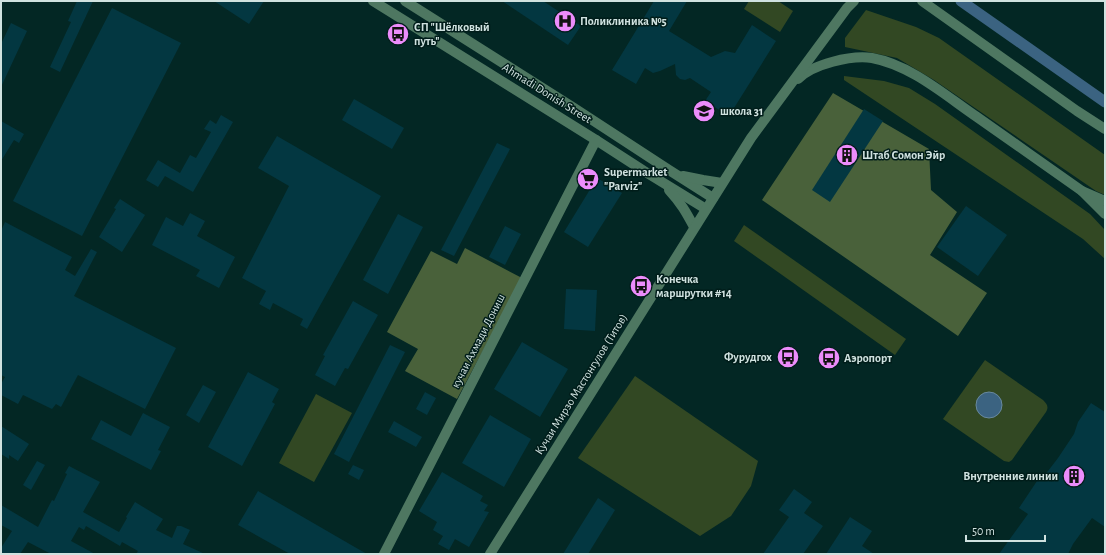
<svg xmlns="http://www.w3.org/2000/svg" width="1106" height="555" font-family="'Alegreya Sans',sans-serif">
<style>
.green{fill:#324823}
.forest{fill:#49613a}
.water{fill:#3b6381;stroke:#68899e}
.lines{fill:none;stroke-linecap:round;stroke-linejoin:round}
.canal{stroke:#3b6381;stroke-width:11}
.building{fill:#033741}
.minor{stroke:#4e7761;stroke-width:10}
.labels{text-anchor:middle;stroke-width:3;stroke-linejoin:round;paint-order:stroke}
.poi-label{font-size:12px;font-weight:bold;fill:#d0e2e0;stroke:#001d1a;text-anchor:start}
.street-label{font-size:12px;fill:#d0e2e0;stroke:#001d1a}
</style>
<rect width="100%" height="100%" fill="#032724"/>
<g class="green">
<path d="M749,1h29l15,10 -13,21 -36,-23z"/>
<path d="M866,10l50,17 23,11 166,117v40l-9,-4 -162,-111 -37,-22 -52,-11v-9z"/>
<path d="M844,76l40,5 25,7 26,16 155,110 15,16v29l-22,-20 -239,-159z"/>
<path d="M744,225l162,114 -11,16 -161,-114z"/>
<path d="M985,360l58,40c4,4 6,7 3,12l-34,48 -3,2 -5,-1 -61,-42z"/>
<path d="M635,376l123,85 -7,25 -20,30 -31,20 -122,-78z"/>
<path d="M316,394l36,19 -38,69 -35,-19z"/>
</g>
<g class="forest">
<path d="M833,93l96,56 2,41 26,22 -27,43 57,38 -29,43 -196,-136z"/>
<path d="M465,248l57,30 -65,121 -52,-28 13,-22 -31,-17 44,-81 26,13z"/>
</g>
<circle class="water" cx="989" cy="405" r="13"/>
<g class="lines">
<path class="canal" d="M961,1l144,101"/>
</g>
<g class="building">
<path d="M77,1h16l-33,71 -10,-5 21,-45 -3,-1z"/>
<path d="M214,1h50l-15,23z"/>
<path d="M502,1h41l38,25 -13,19z"/>
<path d="M654,1h33l-18,30 42,26 14,-6 10,2 17,-28 24,16 -47,75 -24,-15 6,-9 -21,-14 -5,2 -5,-1 -4,-4 -1,-11 -15,7 -7,2 -8,-5 -9,16 -24,-14z"/>
<path d="M112,8l69,35 -99,193 -69,-35z"/>
<path d="M11,23l16,8 -26,56v-43z"/>
<path d="M354,99l50,29 -12,21 -50,-29z"/>
<path d="M864,109l19,12 -53,81 -18,-12z"/>
<path d="M221,115l12,7 -40,70 -28,-16 -7,11 -12,-7 12,-20 22,13 10,-18 6,3 15,-26 -7,-3 6,-9 6,4z"/>
<path d="M1,121l23,13 -5,9 -5,-3 -13,21z"/>
<path d="M277,136l104,60 -74,133 -7,-4 3,-6 -30,-16 -3,7 -11,-6 7,-13 -24,-13 47,-92 -31,-18z"/>
<path d="M497,143l13,6 -56,107 -13,-6z"/>
<path d="M597,178l25,15 -34,54 -24,-15z"/>
<path d="M120,199l25,16 -23,37 -23,-15 17,-28 -2,-1z"/>
<path d="M966,206l41,29 -29,41 -41,-29z"/>
<path d="M190,213l15,8 -8,15 38,21 -16,31 -23,-12 4,-6 -48,-25 14,-28 17,9z"/>
<path d="M398,214l25,13 -35,67 -25,-14z"/>
<path d="M5,222l67,35 -7,13 10,6 16,-27 6,3 -23,44 102,52 -31,61 -67,-34 -17,32 -5,-3 -4,5 -29,-14 -5,9 -17,-9v-11l4,-7 -4,-2v-144z"/>
<path d="M505,226l16,8 -16,31 -16,-8z"/>
<path d="M566,289l31,1 -2,41 -31,-2z"/>
<path d="M353,301l25,14 -30,54 -3,-1 -10,18 -20,-11 10,-19 -2,-1z"/>
<path d="M522,342l46,27 -28,48 -46,-28z"/>
<path d="M390,345l15,7 -56,110 -15,-8z"/>
<path d="M248,372l31,17 -7,13 3,2 -33,62 -34,-19z"/>
<path d="M203,385l13,7 -17,31 -13,-8z"/>
<path d="M425,392l11,6 -9,17 -11,-6z"/>
<path d="M1091,403l14,9v115l-13,-9 -19,26 -5,10h-69l29,-40 -9,-6 18,-27 11,-10 10,-13 16,-24 4,-12z"/>
<path d="M143,413l27,14 -12,23 3,1 -10,19 -60,-31 10,-19 30,16z"/>
<path d="M490,415l41,24 -27,48 -42,-24z"/>
<path d="M394,421l28,16 -6,10 -28,-15z"/>
<path d="M1,426l28,18 -11,17 -9,-6v4l-8,-5z"/>
<path d="M37,461l8,4 -14,25 -8,-5z"/>
<path d="M353,465l11,5 -5,10 -11,-6z"/>
<path d="M69,466l31,16 -17,30 36,20 8,-14 -1,-1 9,-15 28,17 -7,11 16,8 5,-12h4l9,4 -7,14 22,10h-69l2,-3 -16,-9 -2,4 -34,-20 -2,4 -5,-3 -8,14 24,13h-44l-23,-12 -8,12h-19v-6l11,-17 -11,-6v-20l37,22 14,-27 2,1 13,-27 -2,-1z"/>
<path d="M442,472l41,24 -3,5 8,4 -4,6 5,1 -20,35 -14,-8 -6,11 -11,-6 5,-8 -10,-6 4,-8 -18,-11z"/>
<path d="M794,489l18,13 -8,11 19,13 -20,28h-40l26,-37 -10,-7z"/>
<path d="M258,491l95,55 14,8h-77l-52,-29z"/>
<path d="M598,498l17,12 -27,44h-25z"/>
<path d="M850,517l22,14 -10,15 12,8h-48z"/>
</g>
<g class="lines">
<g class="minor">
<path d="M373,1l223,139 48,31 62,38"/>
<path d="M405,1l169,107 95,62 44,28"/>
<path d="M922,1l155,110 28,18"/>
<path d="M798,79c15,-15 53,-24 74,-21 39,7 74,38 105,59 35,25 70,49 105,74"/>
<path d="M683,176l20,4 19,3"/>
<path d="M669,190c12,13 17,22 25,37"/>
<path d="M1105,201l-23,-10 23,23"/>
<path d="M384,554l212,-414"/>
<path d="M490,554l261,-416 96,-130 7,-7"/>
</g>
</g>
<defs>
<g id="hospital-disc" transform="scale(1.15)"><circle r="9.5" fill="#ec8cfb" stroke="#001d1a"/><path d="M-5-5h3v3.5h4V-5h3V5h-3V1.5h-4V5h-3Z" fill="#111"/></g>
<g id="bus-disc" transform="scale(1.15)"><circle r="9.5" fill="#ec8cfb" stroke="#001d1a"/><path d="M-5-6H5V4H4V6H2V4H-2V6H-4V4H-5ZM-3.5-4V0h7V-4ZM-3.5 1.2v1.5H-2V1.2ZM2 1.2v1.5H3.5V1.2Z" fill="#111"/></g>
<g id="school-disc" transform="scale(1.15)"><circle r="9.5" fill="#ec8cfb" stroke="#001d1a"/><path d="M0-5L7-2L0 1L-7-2ZM-4 1L0 2.5L4 1V4Q0 6-4 4Z" fill="#111"/></g>
<g id="building-disc" transform="scale(1.15)"><circle r="9.5" fill="#ec8cfb" stroke="#001d1a"/><path d="M-4-6H4V6H1V3H-1V6H-4ZM-2.5-4.3h1.7v1.8h-1.7ZM.8-4.3h1.7v1.8H.8ZM-2.5-1h1.7V.8h-1.7ZM.8-1h1.7V.8H.8Z" fill="#111"/></g>
<g id="supermarket-disc" transform="scale(1.15)"><circle r="9.5" fill="#ec8cfb" stroke="#001d1a"/><path d="M-6-5.5h2.5l.6 2H6L4.5 2H-2.5L-4.4-4H-6ZM-1.5 3.2a1.3 1.3 0 1 0 .1 0ZM3 3.2a1.3 1.3 0 1 0 .1 0Z" fill="#111"/></g>
</defs>
<g fill-rule="evenodd">
<use href="#hospital-disc" x="565" y="21"/>
<use href="#bus-disc" x="398" y="34"/>
<use href="#school-disc" x="704" y="111"/>
<use href="#building-disc" x="847" y="155"/>
<use href="#supermarket-disc" x="588" y="179"/>
<use href="#bus-disc" x="641" y="286"/>
<use href="#bus-disc" x="788" y="357"/>
<use href="#bus-disc" x="829" y="358"/>
<use href="#building-disc" x="1074" y="476"/>
</g>
<g class="labels">
<g class="poi-label">
<text x="580" y="25">Поликлиника №5</text>
<text x="414" y="31">СП "Шёлковый<tspan x="414" dy="14">путь"</tspan></text>
<text x="720" y="115">школа 31</text>
<text x="862" y="159">Штаб Сомон Эйр</text>
<text x="604" y="176">Supermarket<tspan x="604" dy="14">"Parviz"</tspan></text>
<text x="656" y="283">Конечка<tspan x="656" dy="14">маршрутки #14</tspan></text>
<text x="772" y="361" text-anchor="end">Фурудгох</text>
<text x="844" y="362">Аэропорт</text>
<text x="1058" y="480" text-anchor="end">Внутренние линии</text>
</g>
<g class="street-label">
<text transform="translate(547 93) rotate(32)" y="4">Ahmadi Donish Street</text>
<text transform="translate(478 341) rotate(-63)" y="4">кучаи Ахмади Дониш</text>
<text transform="translate(581 384) rotate(-58)" y="4">Кучаи Мирзо Мастонгулов (Титов)</text>
</g>
</g>
<rect width="1106" height="555" fill="none" stroke="#d0e2e0" stroke-width="4"/>
<path d="M966 535v6h79v-6" fill="none" stroke="#d0e2e0" stroke-width="2"/>
<text x="972" y="535" font-size="12" fill="#d0e2e0" stroke="#001d1a" stroke-width="3" paint-order="stroke">50 m</text>
</svg>
